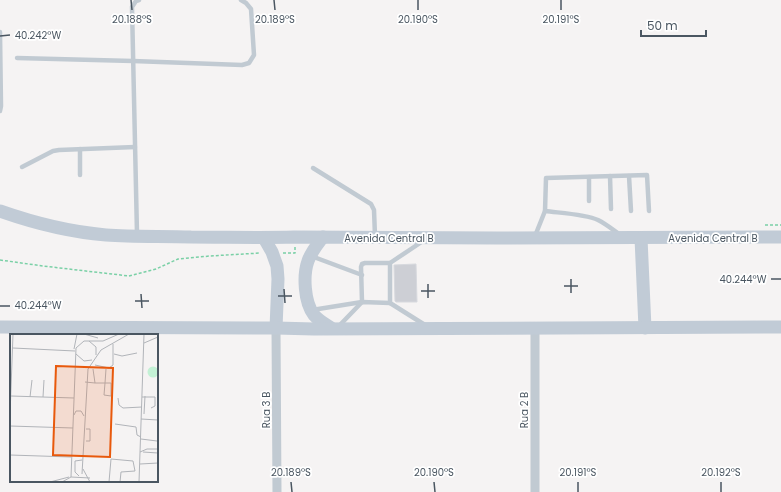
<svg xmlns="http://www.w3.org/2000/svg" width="781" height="492" font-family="Poppins,sans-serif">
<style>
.building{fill:#cdcfd5;stroke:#d7d9de}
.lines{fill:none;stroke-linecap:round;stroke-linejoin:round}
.path{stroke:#7ad0a6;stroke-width:1.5;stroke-dasharray:3 2;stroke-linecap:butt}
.lane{stroke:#c1cad2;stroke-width:4.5}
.street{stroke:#c1cad2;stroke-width:9}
.secondary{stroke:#c1cbd6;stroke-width:13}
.ticks{fill:none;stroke:#4a5661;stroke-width:1.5}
.labels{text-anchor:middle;stroke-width:3.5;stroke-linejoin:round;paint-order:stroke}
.street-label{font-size:10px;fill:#4a5661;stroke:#fff}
.inset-road{fill:none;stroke:#b1b4b9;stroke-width:1}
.view{fill:#e8590c;fill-opacity:0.15;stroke:#e8590c;stroke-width:2}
.inset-edge{fill:none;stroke:#4a5661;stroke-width:2}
.ticks-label{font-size:10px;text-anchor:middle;fill:#4a5661;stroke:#fff;stroke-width:3.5;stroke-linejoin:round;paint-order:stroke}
</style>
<rect width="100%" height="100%" fill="#f5f3f3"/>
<path class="building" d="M416,264l1,38h-21l-1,-1 -1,-36z"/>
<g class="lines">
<g class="path">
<path d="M765,225h16"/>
<path d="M283,253h12v-6"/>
<path d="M0,260l43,6 86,10 27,-7 22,-10 32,-3 50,-3"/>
</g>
<g class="lane">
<path d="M0,32l1,74 -1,5"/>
<path d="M17,58l116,3 109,4 7,-2 5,-8 -3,-46 -5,-6 -5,-3"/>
<path d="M80,149v26"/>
<path d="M22,167l31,-16 6,-1 76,-3"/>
<path d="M313,168l58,36 3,6 1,26"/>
<path d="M610,176l1,33"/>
<path d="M629,176l2,35"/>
<path d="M589,177v24"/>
<path d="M545,211l1,-33 101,-3 2,36"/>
<path d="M137,234l-5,-227 4,-6 3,-1"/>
<path d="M535,236l10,-25c15,2 40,3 53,9 8,4 14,9 21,14"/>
<path d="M423,241l-33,22v40l35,22"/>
<path d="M311,256l51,19"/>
<path d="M312,310l50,-8 28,1"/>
<path d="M338,327l24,-25 -1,-35 1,-3 3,-1h25"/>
</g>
<g class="street">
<path d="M276,328l1,164"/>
<path d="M535,328v164"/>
</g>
<g class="secondary">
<path d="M0,211c34,12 71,21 106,24 28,2 57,1 85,2 35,0 69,1 103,0l203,1 284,-1"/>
<path d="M323,237c-6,8 -12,15 -15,24 -5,14 -4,41 6,54 4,5 11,9 17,13"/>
<path d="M264,238l8,14 5,14 1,13 -2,49"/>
<path d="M641,238l4,90"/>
<path d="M0,327l276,1 38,1 467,-2"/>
</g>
</g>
<path class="ticks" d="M131,0l1,10M274,0l1,10M418,0v10M561,0v10M0,36l10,-1M571,279v14M771,279h10M428,284v14M564,286h14M284,289l1,14M421,291h14M141,294l1,14M278,296h14M135,301h14M0,306h10M291,482l1,10M434,482l1,10M578,482v10M721,482v10"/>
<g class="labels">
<g class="street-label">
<text x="389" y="242">Avenida Central B</text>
<text x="713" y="242">Avenida Central B</text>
<text transform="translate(266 410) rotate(-90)" y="4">Rua 3 B</text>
<text transform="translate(524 410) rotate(-90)" y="4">Rua 2 B</text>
</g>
</g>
<g transform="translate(10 334)">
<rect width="148" height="148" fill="#f5f3f3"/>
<path d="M137.5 38a5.5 5.5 0 1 1 11 0a5.5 5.5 0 1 1-11 0Z" fill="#c3f1d5"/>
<path class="inset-road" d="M74,0l14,4M79,7l7,6v8M134,9l14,-6M3,14l62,3M64,15l3,-15M66,20l8,7 8,-1M104,20l8,2 15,-3M85,31l14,3 4,-3v-21M83,35l2,14M75,48l10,1h16v13l-7,-1 1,-12 1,-14M1,62l63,2M20,63l2,-17M33,63l1,-17M132,63h13v9l-4,2M108,64l1,7 4,3 19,-1M134,80l1,-18M0,81l3,-81M64,81l2,-4h5l3,5M131,85l17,1M105,90l21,3 1,8 4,2M0,92l63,2M131,105l16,2M76,107h4v-12h-4M130,118l7,-3h11M133,118l15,1M0,121l61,2M130,130l18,-1M73,135l7,13M72,140l6,-105 13,-19 28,-16M69,142l-4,-4v-11l7,-1M61,143l5,-129 8,-7h19l16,-7M40,148l19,-5M52,148l9,-5 19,1M99,148l2,-23 22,2 2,10 -14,1 -1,10M129,148l5,-148"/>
<path class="view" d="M46,32l57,2 -3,89 -57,-2z"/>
<rect width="148" height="148" class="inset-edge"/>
</g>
<g class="ticks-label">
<text x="132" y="23">20.188°S</text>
<text x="275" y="23">20.189°S</text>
<text x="418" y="23">20.190°S</text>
<text x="561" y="23">20.191°S</text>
<text x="38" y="39">40.242°W</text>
<text x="743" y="283">40.244°W</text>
<text x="38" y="309">40.244°W</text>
<text x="291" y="476">20.189°S</text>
<text x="434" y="476">20.190°S</text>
<text x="578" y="476">20.191°S</text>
<text x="721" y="476">20.192°S</text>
</g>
<path d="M641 30v6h65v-6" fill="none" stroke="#4a5661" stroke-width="2"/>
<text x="647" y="30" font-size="12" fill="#4a5661" stroke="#ffffff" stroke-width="3" paint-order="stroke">50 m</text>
</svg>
